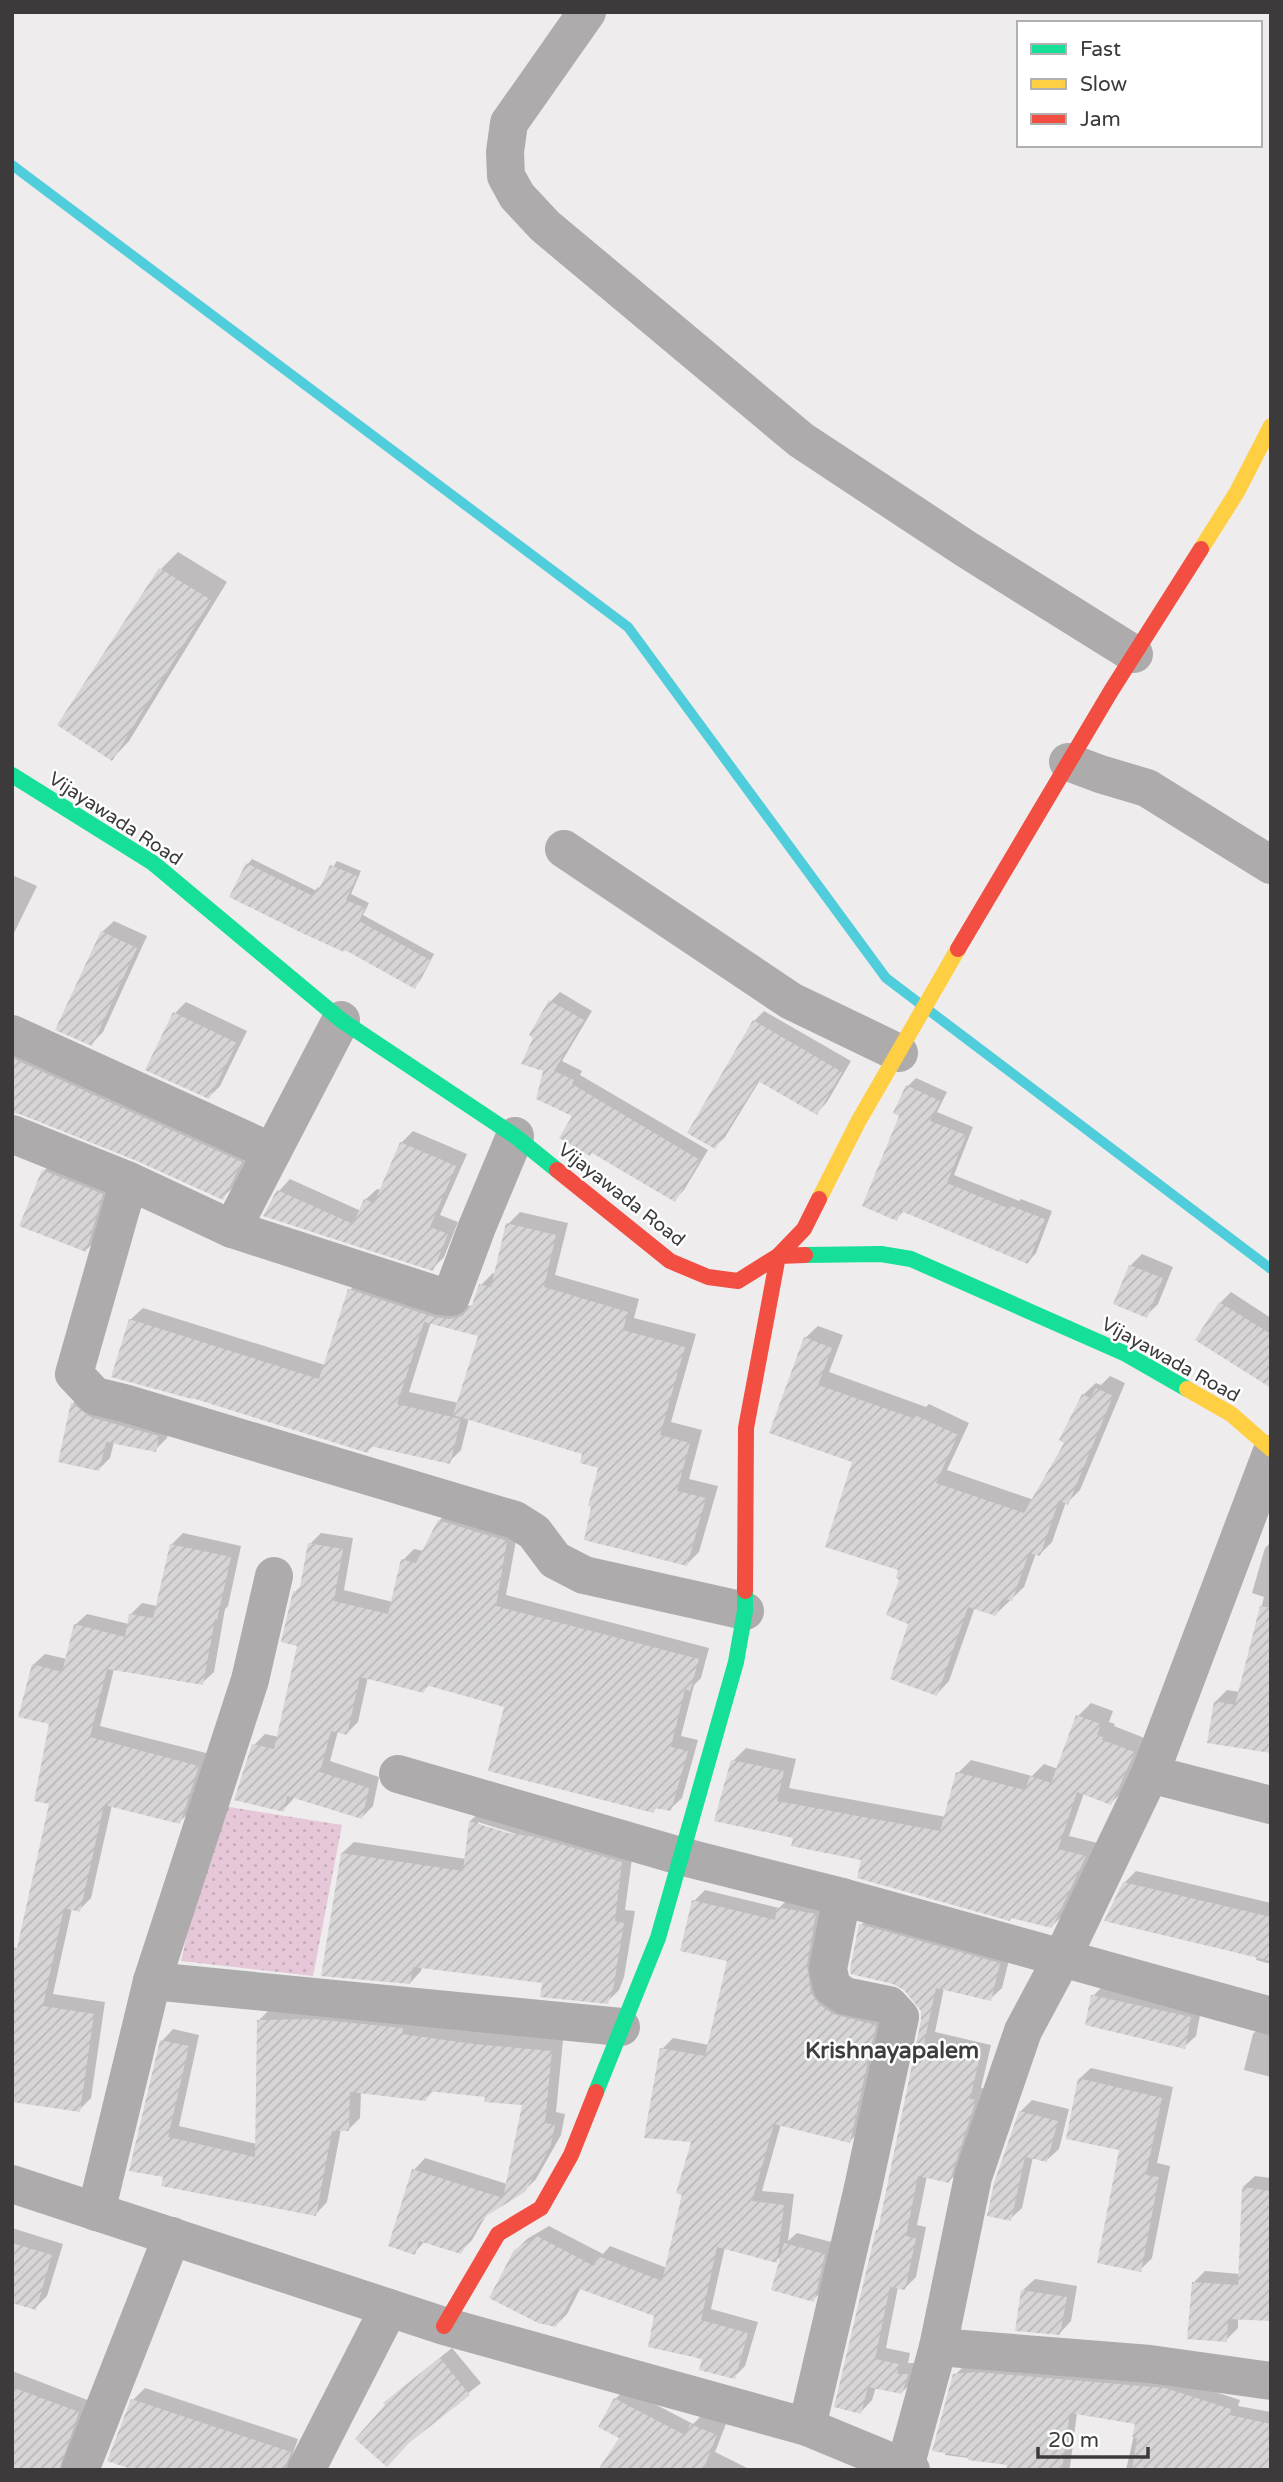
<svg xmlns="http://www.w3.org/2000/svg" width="1283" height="2482" font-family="'Varela Round',sans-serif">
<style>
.green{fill:url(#green-dots)}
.shadow{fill:#0003;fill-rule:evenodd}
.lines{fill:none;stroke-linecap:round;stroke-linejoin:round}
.stream{stroke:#50cddb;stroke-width:10}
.building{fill:url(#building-hatch)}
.street{stroke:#adabac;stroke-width:38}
.fast{stroke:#16e098;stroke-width:16}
.slow{stroke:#ffcf43;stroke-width:16}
.jam{stroke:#f24e42;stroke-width:16}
.labels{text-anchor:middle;stroke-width:5;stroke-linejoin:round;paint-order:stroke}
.street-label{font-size:19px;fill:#3c3a3b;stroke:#fff}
.quarter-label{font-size:23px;font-weight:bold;fill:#403d3e;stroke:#fff}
</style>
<defs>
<pattern id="green-dots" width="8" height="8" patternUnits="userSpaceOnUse" patternTransform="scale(1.75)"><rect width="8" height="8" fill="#e5c7d8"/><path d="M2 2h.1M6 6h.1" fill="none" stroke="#c5acba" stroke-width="1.8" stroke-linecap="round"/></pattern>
<pattern id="building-hatch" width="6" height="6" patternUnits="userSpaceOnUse" patternTransform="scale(1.75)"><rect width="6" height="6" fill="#d7d5d6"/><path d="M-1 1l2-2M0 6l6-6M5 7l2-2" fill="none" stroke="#b9b8b9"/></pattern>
</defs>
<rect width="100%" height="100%" fill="#eeeced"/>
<path class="green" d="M216,1805l126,20 -29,151 -132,-15z"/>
<g class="shadow">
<path d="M178,552l49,30 -98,159 -17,18 48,-189z"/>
<path d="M252,859l65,32 20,-30 24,10 -10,23 18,9 -6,12 71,39 -14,27 -6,6 -167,-122z"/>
<path d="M12,875l25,11 -25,51z"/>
<path d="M114,921l33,15 -44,96 -12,12 11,-112z"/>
<path d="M560,992l32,19 -30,50 20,10 -2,4 128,75 -24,40 -9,9 -100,-84 -30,-45 6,-69z"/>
<path d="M186,1002l61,29 -27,55 -11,11 -34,-84z"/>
<path d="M764,1011l87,50 -24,41 -10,11 -57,-33 -35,57 -10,10 39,-126z"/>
<path d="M12,1041l240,110 -18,35 -12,12 -84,-39 -126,-48z"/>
<path d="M916,1078l31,14 -10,20 36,15 -19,48 65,26 2,-2 31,12 -16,42 -8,9 -123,-52 -9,9 12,-133z"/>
<path d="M413,1131l54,23 -27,61 18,7 -14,35 -12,12 -153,-78 11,-12 71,32 4,-11 12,-11 4,1 20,-47z"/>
<path d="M55,1159l58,23 -16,57 -11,11 -42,-79z"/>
<path d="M520,1212l48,11 -13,52 84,24 -5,19 62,16 -25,88 31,8 -13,49 29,7 -19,66 -12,12 -86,-98 -17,-13 -115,-35 -8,32 -12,12 -75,-17 -7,6 -237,-131 13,-12 182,57 25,-75 12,-12 101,29 10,-2 8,-20 12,-12h3l12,-49zM431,1322l49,13 -21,68 -50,-11z"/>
<path d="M1142,1254l31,13 -15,37 -12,12 -16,-50z"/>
<path d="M1231,1292l40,26v68l-51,-83z"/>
<path d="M818,1326l25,9 -14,37 97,35 3,-3 40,19 -22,47 87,30 33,-58 16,-47 13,-12 5,2 9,-9 15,7 -45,107 -13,13 -1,-1 -14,40 -12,12 -4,-1 -12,34 -28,27 -21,-7 -26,74 -12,13 -27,-71 -9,-54 -47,-108 -83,-29 34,-94z"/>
<path d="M84,1392l86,33 -3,13 -12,12 -41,-8 -4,16 -11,11 -26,-66z"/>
<path d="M451,1509l67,21 -12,65 203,53 -8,30 -7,7 -13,51 17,4 -16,58 -12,11 -13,-2 -4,4 -147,-105 -76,-22 -7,7 -55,-14 -10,45 -11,11 -9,-2 -8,30 49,16 -6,29 -11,11 -67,-20 -12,13 -29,-65 11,-11 14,3 20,-92 -4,-53 8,-8 7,-40 11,-11 32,5 -9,52 49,12 10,-42 11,-11 10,2 15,-30z"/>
<path d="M183,1533l58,13 -13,60 -3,3 -11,63 -12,11 -88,-14 -14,57 110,28 -19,57 -12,11 -67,-17 -21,93 -12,12 -7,-2 -19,86 52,8 -14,96 -12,12 -67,-10 39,-298v-79l-18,-58 12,-11 22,5 8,-34 12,-11 42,10 1,-9 12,-12 15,3 14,-61z"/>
<path d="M1271,1542v209l-56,-49 12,-12 13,2 24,-95 -12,-4 13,-45z"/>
<path d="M1091,1703l22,8 -4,11 6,2 -1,2 33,13 -23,51 -13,13 -27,-10 -15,43 29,7 -33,70 -13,13 -257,-90 -62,-75 13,-13 50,11 -7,29 157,29 12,-44 13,-13 61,16 12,-12 14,5 20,-53z"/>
<path d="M482,1810l151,41 -8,59 10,1 -11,66 -5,13 -12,12 -63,-20 -122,-15 -1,4 -11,12 -68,-130 12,-11 112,17 4,-38zM478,1822l38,12 -1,4 -37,-13z"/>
<path d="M1136,1871l135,32v61l-15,-4 1,-4 -133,-73z"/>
<path d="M705,1890l74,18 11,-11 36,6 -9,50 69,61 -25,116 -11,11 -69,-17 -19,67 32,3 -6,47 9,-8 38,10 -10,45 -12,12 -31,-45 -6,6 -51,-14 -14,62 47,13 -13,44 -11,11 -30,-19 -48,-43 -75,-28 -14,27 -11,11 -41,-74 12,-12 22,-13 54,28 7,-8 57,22 26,-127 -31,-92 11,-11 36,7 20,-85 -35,-59z"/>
<path d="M872,1914l139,38 -9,36 -12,11 -46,-11 -9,44 56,13 -10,43 6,1 -26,81 -12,11 -22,-5 -10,49 9,2 -10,50 -11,11 -7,-1 -12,61 24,5 -2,10h10l-4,18 -12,11 -26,-5 -4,13 -11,12 16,-181 4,-4 42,-216 -62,-86z"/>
<path d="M1105,1984l97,21 -6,31 -12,11 -91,-51z"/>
<path d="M270,2009l293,31 -7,72 9,2 -4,21 -25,44 -12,12 -36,21 -16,28 -12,12 -35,-11 -11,12v-83l11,-12 82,26 17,-80 -38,-9 -52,-5 -9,9 -64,-7 -1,26 -11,11h-8l-14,73 -11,12 -151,-38 -3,-135 11,-12 26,6 -20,91 78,18 2,-124z"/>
<path d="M1258,2029l13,3v45l-27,-7 9,-36z"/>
<path d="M1091,2068l82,19 -16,76 13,3 -18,92 -12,12 -19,-122 -42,-69z"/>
<path d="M1032,2100l37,9 -10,40 -12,11 -14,-3 -11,51 -12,11 10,-107z"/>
<path d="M1255,2176l16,2v141l-33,-1v10l-12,12 -33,-57 12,-12 35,3 3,-87z"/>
<path d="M12,2228l51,16 -16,52 -12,12 -23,-7z"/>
<path d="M1035,2279l42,7 -6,35 -11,12 -37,-43z"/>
<path d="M452,2348l29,35 -69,55 -15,-46z"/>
<path d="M965,2365l210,14 65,21 -2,6 33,6v58h-145l11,-48 -60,-9 -7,54 -3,3h-59l1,-7 -64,-8 10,-80z"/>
<path d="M12,2371l78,30 -17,69h-61z"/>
<path d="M145,2388l153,51 -11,31h-147l-7,-70z"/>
<path d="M626,2389l67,35 9,-9 24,9 -11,28 36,18h-133l3,-33 -6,-38z"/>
</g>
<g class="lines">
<path class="stream" d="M12,165l616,462 258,351 385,291"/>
</g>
<g class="building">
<path d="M159,568l52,32 -99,161 -55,-36z"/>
<path d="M246,863l67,33 4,-9 3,1 10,-23 27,11 -11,24 19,8 -6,13 71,39 -15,29 -70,-39 -1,2 -40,-18 -75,-37z"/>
<path d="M101,931l36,17 -45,98 -37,-16z"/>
<path d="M549,1000l35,20 -30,51 20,9 -2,4 128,76 -25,42 -83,-49 -2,3 -31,-18 13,-22 -36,-17 7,-28 -22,-7 12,-26 -4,-3z"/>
<path d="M173,1012l64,31 -28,56 -64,-29z"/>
<path d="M753,1020l89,52 -25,43 -59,-34 -43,68 -28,-16z"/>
<path d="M12,1058l230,104 -19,38 -86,-39 -117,-47 -8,-1z"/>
<path d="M906,1085l34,16 -10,20 36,14 -19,48 63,26 1,-3 34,13 -17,45 -127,-53 -4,10 -35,-15 37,-90 -6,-3z"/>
<path d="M400,1142l56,24 -26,61 18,7 -15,37 -170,-55 14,-26 76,34 11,-25 10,4z"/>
<path d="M42,1170l61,24 -17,58 -67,-26z"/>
<path d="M506,1223l50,12 -12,52 84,25 -5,18 62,17 -25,88 30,8 -13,48 29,7 -19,68 -103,-26 7,-33 -3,-1 10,-38 -18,-5 2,-9 -129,-39 25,-79 -54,-14 -27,82 64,15 -11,45 -80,-18 -2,7 -176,-55v1l-81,-22 18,-58 190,60 29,-90 86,28 15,2 13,-3 10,-11 7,-21 12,3z"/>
<path d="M1129,1265l34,13 -16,40 -34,-14z"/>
<path d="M1219,1302l52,32v54l-76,-48z"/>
<path d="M804,1337l28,11 -14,37 95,33 2,-3 43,20 -22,48 88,30 40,-70 -5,-3 23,-46 8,4 6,-10 17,8 -45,109 -9,-5 -19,56 -11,-3 -17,48 -9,-3 -7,18 -28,-9 -31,89 -47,-17 18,-55 -22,-9 13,-35 -3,-2 2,-8 -73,-23 27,-85 -83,-29z"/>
<path d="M71,1402l19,15 69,19 -3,16 -50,-10 -7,29 -41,-9z"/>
<path d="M438,1520l69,21 -11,65 203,53 -9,32 -5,-2 -14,58 17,4 -17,60 -16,-3 -1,5 -166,-42 16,-64 -78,-22 -2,8 -64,-16 -13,58 -16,-4 -11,41 49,16 -7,31 -75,-23 -3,16 -50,-12 18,-56 22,5 23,-103 -16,-4 12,-51 6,1 9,-49 35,6 -9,52 54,13 13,-55 15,4z"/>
<path d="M170,1544l61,13 -14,63 -2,-1 -12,66 -96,-16 -17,68 109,29 -19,58 -76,-19 -24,107 -16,-4 -21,98 51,8 -14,98 -68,-10v-155l5,1 32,-144 -15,-3 15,-77 -31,-7 14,-53 30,8 12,-48 51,13 4,-23 24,4z"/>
<path d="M1260,1606l11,2v145l-64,-10 7,-42 21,4z"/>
<path d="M1076,1715l25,9 -4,11 6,2 -1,3 33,12 -24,53 -34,-13 -19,57 28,7 -34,72 -41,-10 -1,3 -153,-43 4,-18 -70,-14 2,-8 -79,-17 17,-61 53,11 -7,30 163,30 16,-59 69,18 5,-14 21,7z"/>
<path d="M469,1821l39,12 28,4 86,25 -7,59 9,2 -11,67 -5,14 -68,-7 2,-14 -129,-16 -3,17 -89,-8 20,-123 122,18z"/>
<path d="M1123,1882l148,35v44l-167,-40z"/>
<path d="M692,1900l83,20 2,-13 39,7 -9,51 4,28 9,12 13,9 43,11 -26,118 -76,-19 -22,77 32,4 -7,58 -60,-16 -16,73 47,13 -13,46 -36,-9 3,-11 -54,-12 6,-31 -77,-28 -21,39 -18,-4 -49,-25 25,-48 23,-14 57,30 4,-10 64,25 20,-86 -6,-2 15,-51 -47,-4 16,-90 45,8 22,-95 -47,-10z"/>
<path d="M859,1924l141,39 -9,38 -55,-13 -12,55 56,13 -10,43 6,1 -27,83 -31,-7 -12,60 10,2 -11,52 -15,-3 -15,72 24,5 -2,10h11l-6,20 -34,-7 -7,27 -27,-7 42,-177h2l43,-209v-10l-17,-21 -11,-6 -42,-10 -1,-5z"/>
<path d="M1091,1995l100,22 -6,32 -100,-24z"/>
<path d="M313,2019l90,9 -1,6 72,10 78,7 -7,72 10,2 -5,23 -25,44 -39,24 -7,7 -18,31 -42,-13 -4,14 -27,-9 24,-77 91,29 19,-93 -38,-3 1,-5 -58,-6 -1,10 -76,-9 -1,39h-17l-16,85 -155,-30 2,-9 -34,-6 31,-131 29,6 -21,91 87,20 2,-137z"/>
<path d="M1078,2078l84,20 -16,77 13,2 -18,95 -44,-9 22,-113 -53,-11z"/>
<path d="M1019,2111l39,10 -11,41 -22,-5 -14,64 -24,-5 7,-33z"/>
<path d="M1242,2187l29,4v130l-43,-2 -1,23 -40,-3 5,-57 46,3z"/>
<path d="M12,2243l40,12 -16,55 -24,-7z"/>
<path d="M784,2243l41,11 -11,48 -43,-12z"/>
<path d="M1021,2290l46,7 -7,38 -45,-4z"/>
<path d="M440,2358l30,37 -61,48 -22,24 -32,-28 30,-34 -2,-2z"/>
<path d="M977,2372l188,16 66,21 -1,6 41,9v46h-139l5,-32 -5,-1 3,-13 -65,-11 -8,57h-56l1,-5 -39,-5v-3l-36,-6 21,-77z"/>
<path d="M12,2387l67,25 -20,58h-47z"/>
<path d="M614,2398l71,37 5,-11 27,11 -14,35h-105l21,-32 -21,-11z"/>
<path d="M131,2399l160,53 -7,18h-150l-27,-9z"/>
</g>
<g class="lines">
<g class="street">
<path d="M587,12l-78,111 -4,29 1,24 11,20 28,30 256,214 165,109 168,105"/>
<path d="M1068,762l32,12 47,14 124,77"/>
<path d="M564,849l227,152 108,52"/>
<path d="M12,1034l260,118"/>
<path d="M12,1134l117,47 103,48 208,67 11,1 26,-70 38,-91"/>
<path d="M129,1181l-55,193 21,22 29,7 391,117 19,12 21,28 29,15 161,36"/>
<path d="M232,1229l109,-209"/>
<path d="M398,1774l282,82 162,41 429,119"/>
<path d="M1150,1774l121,31"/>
<path d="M152,1981l469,46"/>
<path d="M12,2184l432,142 363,101 104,43"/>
<path d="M96,2212l56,-231 98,-301 24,-104"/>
<path d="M938,2347l212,17 121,17"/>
<path d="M807,2427l55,-235 38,-175 -11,-12 -44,-9 -13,-9 -4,-18 14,-72"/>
<path d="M905,2467l33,-120 35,-170 50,-146 39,-73 88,-184 121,-320"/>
<path d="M80,2470l92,-234"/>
<path d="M306,2470l83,-162"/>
</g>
<g class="fast">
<path d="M12,775l141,88 188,157 174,116 42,34"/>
<path d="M805,1255l76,-1 30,5 215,95 61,35"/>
<path d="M596,2092l62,-154 78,-276 9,-51v-20"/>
</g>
<g class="slow">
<path d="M1201,549l36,-57 34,-66"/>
<path d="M819,1199l39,-77 100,-173"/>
<path d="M1187,1389l44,25 40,35"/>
</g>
<g class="jam">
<path d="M958,949l153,-258 90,-142"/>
<path d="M557,1170l113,91 38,16 30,4 40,-25 27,-1"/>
<path d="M745,1591l1,-163 32,-172 26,-27 15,-30"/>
<path d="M444,2326l54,-92 43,-26 30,-53 25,-63"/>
</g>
</g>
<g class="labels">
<g class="street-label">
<text transform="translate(116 818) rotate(33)" y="7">Vijayawada Road</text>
<text transform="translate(622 1194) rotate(38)" y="7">Vijayawada Road</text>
<text transform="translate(1171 1359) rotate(29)" y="7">Vijayawada Road</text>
</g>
<g class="quarter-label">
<text x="892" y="2058">Krishnayapalem</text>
</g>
</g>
<rect width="1283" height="2482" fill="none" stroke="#3c3a3b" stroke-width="28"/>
<rect x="1017" y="21" width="245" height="126" fill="#ffffff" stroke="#b1b0b1" stroke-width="2"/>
<rect x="1031" y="44" width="35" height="10" fill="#16e098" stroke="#b1b0b1" stroke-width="2"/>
<text x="1080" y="56" font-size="21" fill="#3c3a3b">Fast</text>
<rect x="1031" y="79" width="35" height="10" fill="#ffcf43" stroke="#b1b0b1" stroke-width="2"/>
<text x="1080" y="91" font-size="21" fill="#3c3a3b">Slow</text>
<rect x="1031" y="114" width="35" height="10" fill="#f24e42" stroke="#b1b0b1" stroke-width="2"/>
<text x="1080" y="126" font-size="21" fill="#3c3a3b">Jam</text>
<path d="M1038 2447v10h110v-10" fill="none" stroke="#3c3a3b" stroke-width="3.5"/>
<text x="1048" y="2447" font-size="21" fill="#3c3a3b" stroke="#ffffff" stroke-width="5" paint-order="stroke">20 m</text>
</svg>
